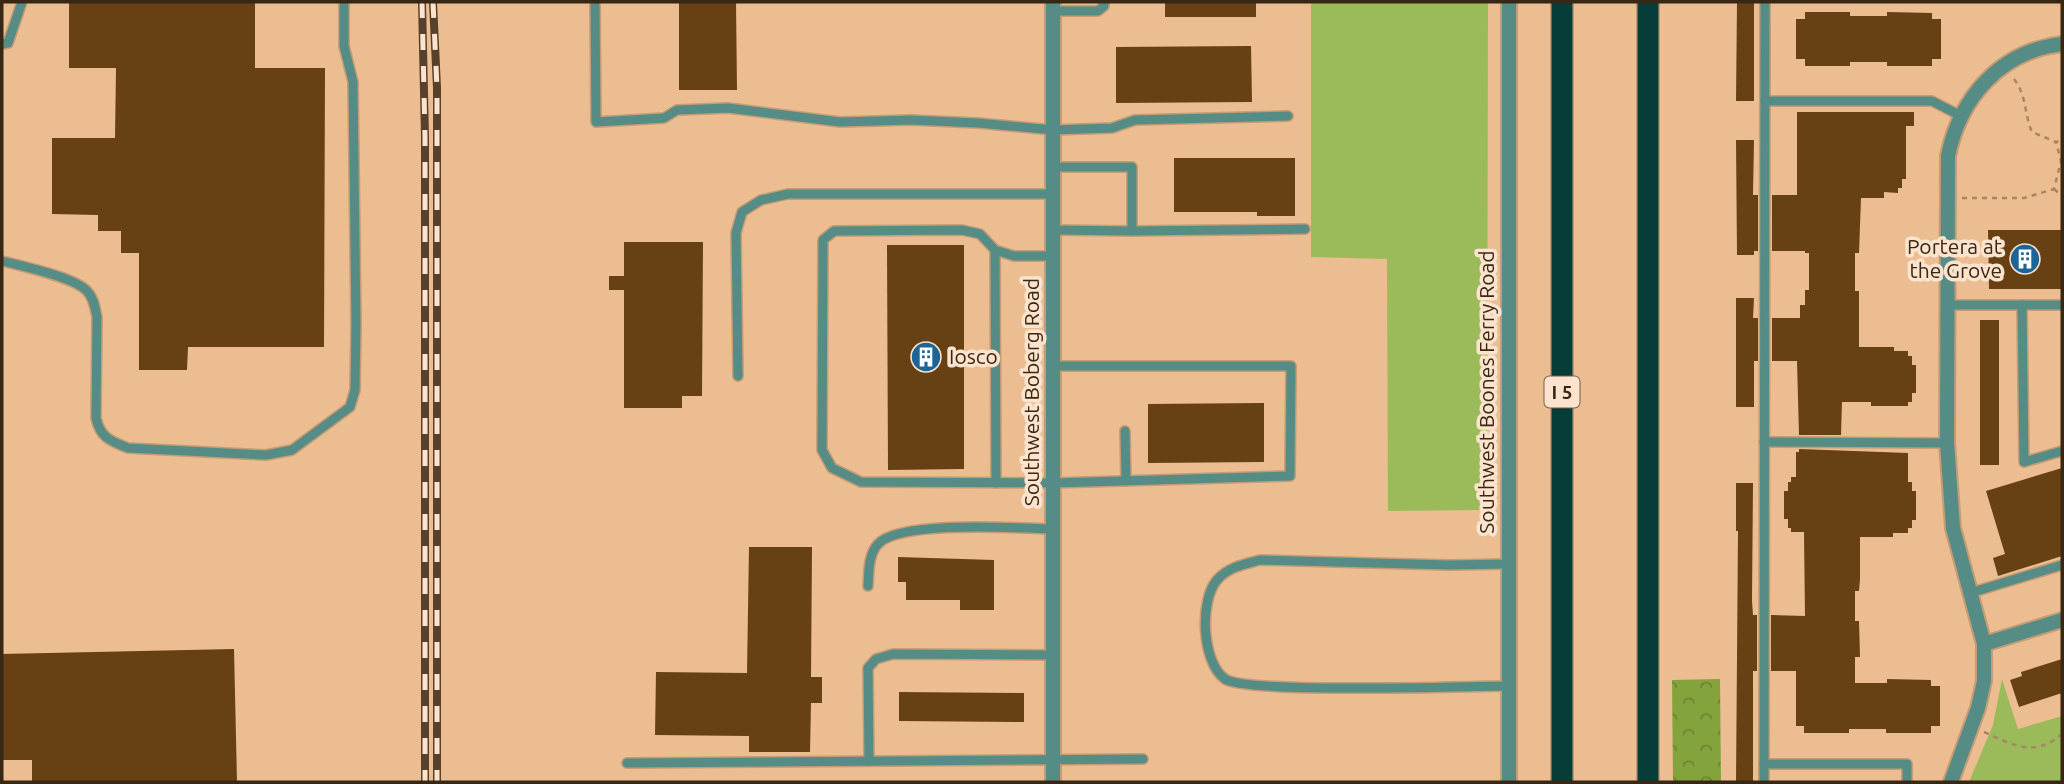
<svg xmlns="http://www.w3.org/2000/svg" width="2064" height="784" font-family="Ubuntu,sans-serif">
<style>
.green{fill:#9bbb5a}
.forest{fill:url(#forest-crowns)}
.building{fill:#674013}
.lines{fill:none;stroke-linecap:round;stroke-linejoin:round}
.service-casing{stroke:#c59c75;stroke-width:12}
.minor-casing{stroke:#c59c75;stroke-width:18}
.tertiary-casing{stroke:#c59c75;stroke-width:18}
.motorway-casing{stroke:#c59c75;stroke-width:24}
.path{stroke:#aa8562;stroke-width:2.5;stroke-dasharray:5 5;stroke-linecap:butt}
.service{stroke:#558d86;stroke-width:9}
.minor{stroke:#558d86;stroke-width:14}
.tertiary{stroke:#558d86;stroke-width:14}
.motorway{stroke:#073d38;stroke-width:21}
.rail-casing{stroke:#58412b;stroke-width:8}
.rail{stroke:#fbe3cd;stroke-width:5;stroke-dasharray:16;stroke-linecap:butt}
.labels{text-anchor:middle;stroke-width:7;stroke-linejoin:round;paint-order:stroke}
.shield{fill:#fbe3cd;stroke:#735f4c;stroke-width:2}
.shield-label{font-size:19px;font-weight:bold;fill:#392715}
.poi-label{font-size:21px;fill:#392715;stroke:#fbe3cd;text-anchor:end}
.street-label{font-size:21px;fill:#392715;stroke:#fbe3cd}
</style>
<defs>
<pattern id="forest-crowns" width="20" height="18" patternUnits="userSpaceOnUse" patternTransform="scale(1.75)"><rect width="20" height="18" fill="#83a33d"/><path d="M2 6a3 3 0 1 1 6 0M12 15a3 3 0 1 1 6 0" fill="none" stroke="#6c8532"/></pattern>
</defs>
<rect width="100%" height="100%" fill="#ecbd90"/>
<g class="green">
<path d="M1311,2h177l-1,508 -99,1 -1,-252 -76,-2z"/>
<path d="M2002,679l16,50 44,-13v66h-93l24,-57z"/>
</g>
<path class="forest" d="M1720,679l1,103h-48l-1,-102z"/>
<g class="building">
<path d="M69,2h186v66h70l-1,279h-136l-1,23h-48v-117h-18v-22h-23v-16l-46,-1v-76h63l1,-70h-47z"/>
<path d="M679,2h57l1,88h-58z"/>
<rect x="1165" y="2" width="91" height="15"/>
<path d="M1737,2h17v99h-18z"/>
<path d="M1805,12h45v4h37v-4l45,1v6h9v40h-9v7h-45v-4h-37v4h-45v-7h-9v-40h9z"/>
<path d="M1251,46l1,56 -136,1v-56z"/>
<path d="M1797,112h117v14h-8v53h-4v9h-4v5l-14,-1v6h-23l-2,55h-4v38h4v56h35v4h14v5h4v9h4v28h-4v9h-4v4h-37v-4h-29l-1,33h-42l-2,-74h-25v-43h28v-13h5v-15h4v-37h-4v-2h-33v-56h25z"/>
<path d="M1736,140h18l-1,55h5v56h-4v4h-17z"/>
<path d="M1174,158h121v58h-38v-4h-83z"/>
<path d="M1988,230h74v59h-73z"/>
<path d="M624,242h79l-1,154h-20v12h-58v-118h-15v-14h15z"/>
<path d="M887,245h77v224l-76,1z"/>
<path d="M1736,298h18l-1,20h5v43h-4v46h-18z"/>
<rect x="1980" y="320" width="19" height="145"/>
<path d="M1264,403v59l-116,1v-59z"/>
<path d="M1799,449l109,4v29h4v9h4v29h-4v8h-4v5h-15v4h-33v42l-1,12h-4v30h4l1,36h-5v26h32v-4l44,1v6h9v40h-9v7h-45v-4h-37v4h-45v-7h-8v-55h-25v-56l34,1 -1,-84h-13v-4h-3v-9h-4v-28h4v-9h3v-5h5v-25h3z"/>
<path d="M2062,468v88l-64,20 -5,-18 12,-4 -19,-63z"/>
<path d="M1736,483h17l-1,118 1,14h4v56h-4v111h-17l2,-251h-2z"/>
<path d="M749,547h63l-1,130h11v26h-11l-1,49h-61v-16l-94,-1 1,-63 91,1z"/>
<path d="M898,557l96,3v50h-34v-10h-54v-18h-8z"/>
<path d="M234,649l3,133h-205v-22h-30v-106z"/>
<path d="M2062,659v34l-43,14 -9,-27 12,-4 -1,-4z"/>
<path d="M899,692l125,1v29l-125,-1z"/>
</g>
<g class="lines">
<g class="service-casing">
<g id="service">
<path d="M595,2l1,120 68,-4 13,-8 51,-2 112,14 71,-2 67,3 75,7 59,-2 23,-8 153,-4"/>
<path d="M1053,11h45l6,-5v-4"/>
<path d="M2,44l6,-1 14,-41"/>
<path d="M1765,101h167l29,15"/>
<path d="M1053,167h79v64l-79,-1"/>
<path d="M1132,231l173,-2"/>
<path d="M995,250l1,233"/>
<path d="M2,261c19,5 72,16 85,30 7,7 8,17 10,26l-1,101c4,19 14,23 32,30l138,7 26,-5 58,-43 5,-17 1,-66 -3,-242 -9,-36v-44"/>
<path d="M1948,305h114"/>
<path d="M2022,305l2,157 38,-11"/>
<path d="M1053,366h238l-1,110 -237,7 -192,-1 -29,-14 -10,-18 1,-210 11,-9 128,-1 18,4 15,16 19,6h39"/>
<path d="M738,376l-2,-143 6,-21 19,-12 27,-6h265"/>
<path d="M1125,431l1,50"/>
<path d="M1764,442l183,1"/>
<path d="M1508,564l-59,1 -189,-5c-15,4 -32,7 -43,20 -18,21 -15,83 8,99 22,15 242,7 284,7"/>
<path d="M868,586c1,-14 0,-31 10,-42 22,-24 140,-16 175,-15"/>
<path d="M1970,593l92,-28"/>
<path d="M869,761l-1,-93 8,-9 17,-5 160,1"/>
<path d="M627,763l516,-4"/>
<path d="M1764,764h143v18"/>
<path d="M1764,782l1,-780"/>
</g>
</g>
<g class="minor-casing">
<g id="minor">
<path d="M1984,644l78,-24"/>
<path d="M1951,782l27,-74 6,-27v-37l-31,-116 -6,-85 1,-287c12,-59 53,-105 114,-112"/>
</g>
</g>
<g class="tertiary-casing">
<g id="tertiary">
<path d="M1509,2v780"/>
<path d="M1053,782v-780"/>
</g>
</g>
<g class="motorway-casing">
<g id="motorway">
<path d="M1562,2v780"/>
<path d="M1648,782v-780"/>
</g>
</g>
<g class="path">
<path d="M2014,79c13,17 10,35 18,53l24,10 6,-2"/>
<path d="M2054,189l8,7"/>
<path d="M1962,198h62l30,-9 7,-28 -5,-19"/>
<path d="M1984,732c29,13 51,26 78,2"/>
</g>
<use href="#service" class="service"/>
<use href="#minor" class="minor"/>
<use href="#tertiary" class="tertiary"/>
<use href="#motorway" class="motorway"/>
<g class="rail-casing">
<g id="rail">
<path d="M422,2l3,135v645"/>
<path d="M433,2l4,86v694"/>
</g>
</g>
<use href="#rail" class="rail"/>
</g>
<defs>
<g id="building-disc" transform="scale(1.575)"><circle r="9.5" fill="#1c6599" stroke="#fbe3cd"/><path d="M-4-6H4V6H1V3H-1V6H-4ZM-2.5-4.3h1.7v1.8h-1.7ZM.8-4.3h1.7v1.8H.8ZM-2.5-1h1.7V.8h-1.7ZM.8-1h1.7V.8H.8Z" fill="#fff"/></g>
</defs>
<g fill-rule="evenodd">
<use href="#building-disc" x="2025" y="259"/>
<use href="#building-disc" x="926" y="357"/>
</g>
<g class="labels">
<rect class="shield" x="1544.5" y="376.5" width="35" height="31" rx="5"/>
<g class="shield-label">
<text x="1562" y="399">I 5</text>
</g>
<g class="poi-label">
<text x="2002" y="254">Portera at<tspan x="2002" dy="24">the Grove</tspan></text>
<text x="949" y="364" text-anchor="start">Iosco</text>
</g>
<g class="street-label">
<text transform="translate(1032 392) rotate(-90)" y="7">Southwest Boberg Road</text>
<text transform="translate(1487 392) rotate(-90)" y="7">Southwest Boones Ferry Road</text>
</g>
</g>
<rect width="2064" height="784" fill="none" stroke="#392715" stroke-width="7"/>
</svg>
